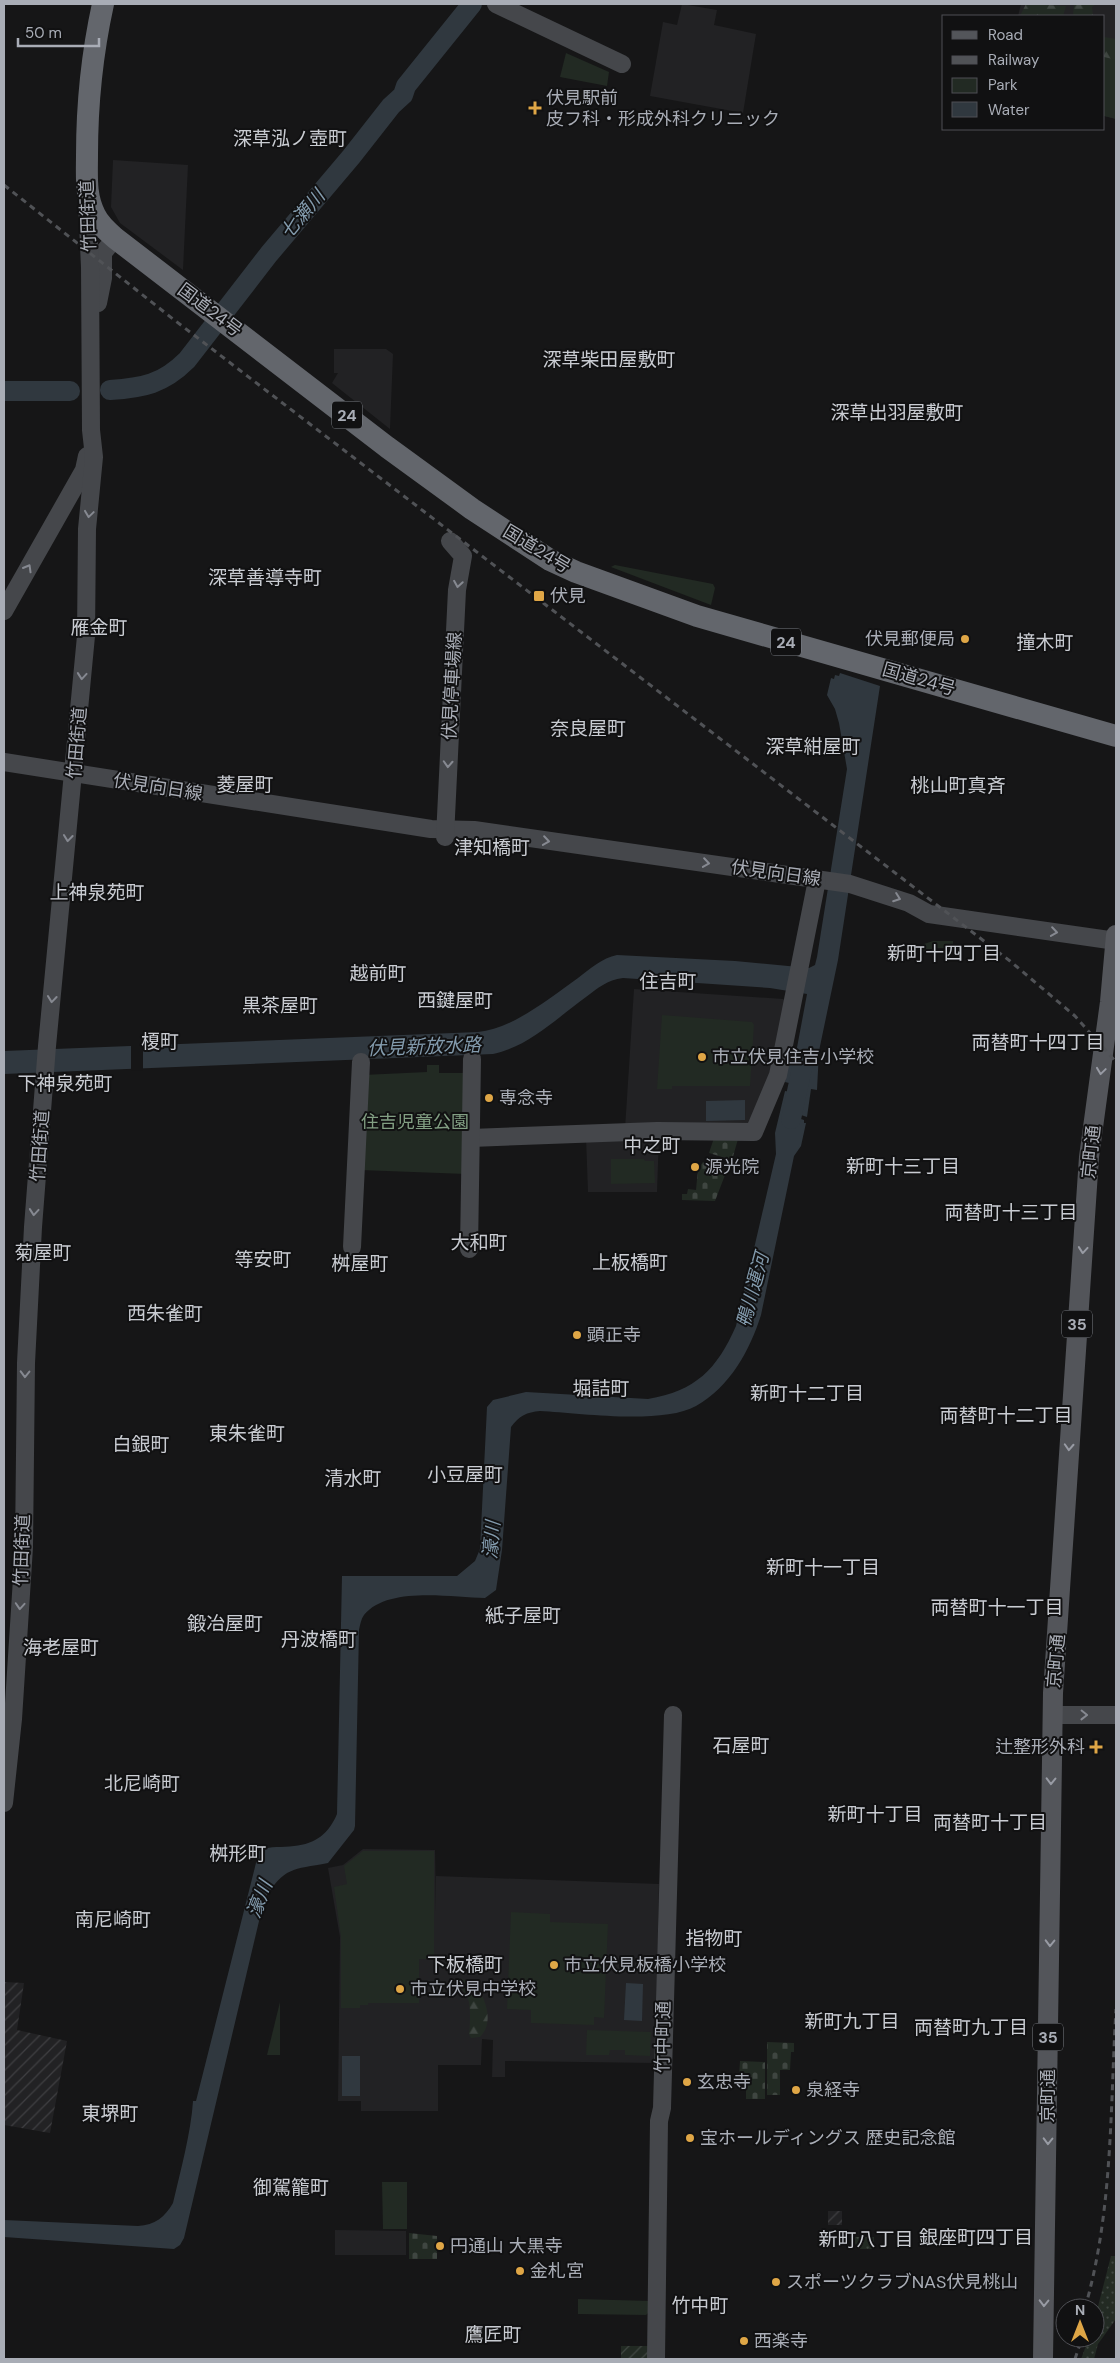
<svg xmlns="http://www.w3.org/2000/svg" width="1120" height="2363" font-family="'DM Sans','Noto Sans JP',sans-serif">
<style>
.built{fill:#222224}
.industrial{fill:url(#industrial-furrows)}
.grass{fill:url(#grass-dots)}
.forest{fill:url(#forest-firs)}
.cemetery{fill:url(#cemetery-stones)}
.park{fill:#222a23}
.garden{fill:url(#garden-furrows)}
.water{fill:#30383f}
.pier{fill:#161617}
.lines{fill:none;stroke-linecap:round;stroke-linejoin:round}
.river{stroke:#30383f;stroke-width:20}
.secondary{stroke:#45474b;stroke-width:18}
.primary{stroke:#53555a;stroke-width:20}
.highway{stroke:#63666c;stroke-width:22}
.rail{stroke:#505256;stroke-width:3;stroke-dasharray:6 5;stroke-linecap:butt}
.oneway{stroke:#868991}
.oneway2{stroke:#989ba4}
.poi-dot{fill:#dfa646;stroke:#111112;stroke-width:2}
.labels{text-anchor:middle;stroke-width:4;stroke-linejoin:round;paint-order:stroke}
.shield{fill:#111112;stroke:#7b7e85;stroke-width:1}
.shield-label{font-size:16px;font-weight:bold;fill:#a9adb6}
.poi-label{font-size:18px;fill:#a9adb6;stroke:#111112;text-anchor:start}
.street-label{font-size:18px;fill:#a9adb6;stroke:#111112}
.park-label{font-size:18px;fill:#829f83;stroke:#111112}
.neighbourhood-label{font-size:19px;fill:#c9ccd2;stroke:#111112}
.water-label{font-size:19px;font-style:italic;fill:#839bad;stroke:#111112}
</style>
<defs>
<pattern id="industrial-furrows" width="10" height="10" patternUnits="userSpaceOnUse" patternTransform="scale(1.25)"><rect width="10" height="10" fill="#222224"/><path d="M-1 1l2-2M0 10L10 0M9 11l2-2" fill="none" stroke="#3f3f42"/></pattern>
<pattern id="grass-dots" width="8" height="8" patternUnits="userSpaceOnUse" patternTransform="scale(1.25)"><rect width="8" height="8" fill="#222a23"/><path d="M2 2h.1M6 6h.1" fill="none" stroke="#3f4641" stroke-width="1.8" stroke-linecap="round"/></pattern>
<pattern id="forest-firs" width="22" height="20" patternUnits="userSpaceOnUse" patternTransform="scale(1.25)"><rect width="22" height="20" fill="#222a23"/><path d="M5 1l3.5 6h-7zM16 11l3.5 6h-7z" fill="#3f4641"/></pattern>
<pattern id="cemetery-stones" width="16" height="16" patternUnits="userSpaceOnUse" patternTransform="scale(1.25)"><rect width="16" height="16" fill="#222a23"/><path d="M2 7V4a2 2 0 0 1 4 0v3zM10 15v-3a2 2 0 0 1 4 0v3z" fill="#3f4641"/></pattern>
<pattern id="garden-furrows" width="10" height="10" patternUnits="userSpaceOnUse" patternTransform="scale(1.25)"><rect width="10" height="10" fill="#222a23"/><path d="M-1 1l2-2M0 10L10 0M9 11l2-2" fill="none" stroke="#3f4641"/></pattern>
</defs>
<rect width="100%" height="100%" fill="#161617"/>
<g class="built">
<path d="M682,4l35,6 -3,15 42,9 -13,79 -93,-17 13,-74 14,3z"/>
<path d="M1021,4h95v115l-12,-3v-100h-86z"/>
<path d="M113,160l75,5 -5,105 -63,-47 -9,-16z"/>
<path d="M334,349h52l7,5 -3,75 -58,-46 6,-10h-4z"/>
<path d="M634,989l149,10 5,4 -15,65 -23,58 -125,3z"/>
<path d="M659,1136l-2,56h-69l-2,-55z"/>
<path d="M363,1849l72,1 1,63v-37l223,8 -4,179 -150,-2v16h-13l1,-37 -11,-1 -1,26h-43v46h-77v-10h-23l2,-164 -12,-69 15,-3z"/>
<path d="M335,2230l71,1v24h-71z"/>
</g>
<g class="industrial">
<path d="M4,1982l20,1 -7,47 50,11 -17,92 -46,-8z"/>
<rect x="828" y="2211" width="14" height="14"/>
</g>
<g class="grass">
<path d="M853,2237h21v12h-17z"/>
<path d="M1111,2256h5v63l-18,25 -4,15h-13l8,-21h6v-20z"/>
</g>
<g class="forest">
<path d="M1026,4l40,2 -3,10h-43z"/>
<path d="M1074,4h22l-4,3 1,9h-20z"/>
<path d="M1104,37l12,2v26l-12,1z"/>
<path d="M459,1978l17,6c9,15 19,38 4,53l-9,1 -2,-4c1,-7 2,-28 -1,-35 -3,-7 -9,-13 -9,-21z"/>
</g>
<g class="cemetery">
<path d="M715,1135l23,4 -6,21 -23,-7z"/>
<path d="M703,1162l20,9 -1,3 3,1 -10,26 -33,-1v-6h5l1,-5 8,1 2,-21z"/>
<path d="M767,2042l27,1v9h-3l-1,18h-10v25h-13z"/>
<path d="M740,2061l25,1v37h-19v-22h-7z"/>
<path d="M409,2233l28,3v23h-28z"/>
</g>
<g class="park">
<path d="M566,53l43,19 -2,14 -47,-9z"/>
<path d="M1104,57l12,3v59l-12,-3z"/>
<path d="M615,565l98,19 2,4 -4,17 -100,-38z"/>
<path d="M933,941h20v7h-18l-17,5v-7z"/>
<path d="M662,1015l90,7 2,3 -4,61h-78v3h-15z"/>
<path d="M427,1065h12v8h28l-1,101 -106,-4 3,-95 64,-3z"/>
<path d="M611,1159h33l1,2h9l1,22 -44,1z"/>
<path d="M363,1851h71v108h-15v44h-51v2h-8v3h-19v-71l-7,-50 13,-3 -3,-18z"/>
<path d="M511,1912l39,2v8l58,2 -4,94 -10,-1v8l-63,-2v-13l-24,-1z"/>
<path d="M280,2002v53h-13z"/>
<path d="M587,2030l64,2 -1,24 -25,-1v-5h-15l-1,5h-23z"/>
<path d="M382,2182h25v47h-24z"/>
<path d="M578,2299l73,2v9l-5,5 -68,-1z"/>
</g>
<rect class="garden" x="621" y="2346" width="27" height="13"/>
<g class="water">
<path d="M840,673l40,13 -42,274 -19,91 -2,39 -6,-1 -4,28 -9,-3 7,-27 -20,-5 2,-13 9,-16 11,-59 -37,-6 -147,-10c-16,2 -25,10 -37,19 -29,21 -58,50 -93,57l-489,20v-23l474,-19c34,-3 72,-34 100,-54 12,-9 24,-20 39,-23l118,6 74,7 6,-3 2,-8 30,-188 -8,-46 -4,-14 -8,-14 4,-17 3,1 1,-4 4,1z"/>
<path d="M785,1091l15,3 -5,23 9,3v3h2l-5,23 -7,10 -33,159c-11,35 -31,72 -65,91 -34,19 -117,7 -156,5 -13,1 -21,5 -29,16l-9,123 -6,40 -11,8c-35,-1 -98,-12 -121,17 -3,4 -4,10 -5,15l-4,196 -1,4 -26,33c-36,7 -43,3 -64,37l-80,338 -4,7 -6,4 -170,-12v-17l134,6c17,-1 27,-9 35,-23 8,-34 18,-71 20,-102h3l63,-250c12,-6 23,-3 35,-5 22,-2 35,-13 43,-32l5,-238h115l18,-15 5,-12 7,-142 6,-7 33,-8 122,7c48,-8 69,-30 88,-73l40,-172 -1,-21z"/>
<path d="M745,1100v20l-39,1v-20z"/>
<path d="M626,1983l17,1 -1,37 -18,-1z"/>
<rect x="342" y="2056" width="18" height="40"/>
</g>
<path class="pier" d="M131,1043h12v27l-12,1z"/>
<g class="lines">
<g class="river">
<path d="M110,390c33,-2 53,-6 77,-30l82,-106 82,-97 40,-51 12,-11 3,-9 66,-82"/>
<path d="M4,391h66"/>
<path d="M791,1119l13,-60"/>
</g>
<g class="secondary">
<path d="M496,4l126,60"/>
<path d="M98,303l5,-25v-25l12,-15"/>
<path d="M4,611l80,-141 3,-14"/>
<path d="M4,762l427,67 43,1 376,54 59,19 20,11 187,27"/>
<path d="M445,837l12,-247 6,-34 -13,-15"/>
<path d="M471,1138l186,-7 97,1 24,-57 39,-195"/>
<path d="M352,1247l9,-185"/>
<path d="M469,1249l3,-190"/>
<path d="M1052,1715h63"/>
<path d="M4,1803l9,-84 11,-172 2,-184 7,-136 14,-181 39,-410 1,-107 7,-72 -3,-27 -1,-163 -3,-65"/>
<path d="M656,2359l3,-238 3,-13 11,-393"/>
</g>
<path class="primary" d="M1043,2359l10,-666 36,-536 21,-155 6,-67"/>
<path class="highway" d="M103,4c-11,50 -16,100 -16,151 0,21 -2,41 8,60 4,9 12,16 20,23l272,209 85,62 78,51 26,12 121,44 419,120"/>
<g class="rail">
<path d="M4,185l169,134 837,642 65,55 41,46"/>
<path d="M1085,2308c28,-97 25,-199 31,-299"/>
<path d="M1075,2359l7,-21"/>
</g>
</g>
<defs><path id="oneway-chevron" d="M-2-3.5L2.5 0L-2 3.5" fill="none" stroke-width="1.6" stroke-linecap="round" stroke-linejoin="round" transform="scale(1.25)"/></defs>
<g class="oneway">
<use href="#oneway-chevron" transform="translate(89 514) rotate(98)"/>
<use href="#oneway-chevron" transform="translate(28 568) rotate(-60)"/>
<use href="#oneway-chevron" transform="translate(458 584) rotate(99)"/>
<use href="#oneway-chevron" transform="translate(82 676) rotate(95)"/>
<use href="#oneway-chevron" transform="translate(448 764) rotate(93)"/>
<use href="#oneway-chevron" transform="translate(68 838) rotate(96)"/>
<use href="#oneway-chevron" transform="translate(546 841) rotate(8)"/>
<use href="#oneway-chevron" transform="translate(706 863) rotate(8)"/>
<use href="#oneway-chevron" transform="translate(897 898) rotate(20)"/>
<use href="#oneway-chevron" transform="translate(1054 932) rotate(8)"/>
<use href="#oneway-chevron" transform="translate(52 999) rotate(96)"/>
<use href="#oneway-chevron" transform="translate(34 1212) rotate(95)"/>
<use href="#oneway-chevron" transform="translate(25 1374) rotate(91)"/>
<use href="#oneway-chevron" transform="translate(20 1606) rotate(94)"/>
<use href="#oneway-chevron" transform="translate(1084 1715) rotate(1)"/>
</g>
<g class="oneway2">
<use href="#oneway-chevron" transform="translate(1101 1071) rotate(98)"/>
<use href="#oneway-chevron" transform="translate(1083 1250) rotate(95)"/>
<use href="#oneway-chevron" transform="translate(1069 1447) rotate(93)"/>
<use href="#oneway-chevron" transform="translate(1051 1781) rotate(91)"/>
<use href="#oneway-chevron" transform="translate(1050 1943) rotate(91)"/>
<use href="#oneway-chevron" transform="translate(1048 2141) rotate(91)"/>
<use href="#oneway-chevron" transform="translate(1044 2303) rotate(91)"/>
</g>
<g class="poi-dot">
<path d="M532.5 100.5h5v5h5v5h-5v5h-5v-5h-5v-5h5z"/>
<rect x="533" y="590" width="12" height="12" rx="2.5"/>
<circle cx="965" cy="639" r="5"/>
<circle cx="702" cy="1057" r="5"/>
<circle cx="489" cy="1098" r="5"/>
<circle cx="695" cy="1167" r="5"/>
<circle cx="577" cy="1335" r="5"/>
<path d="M1093.5 1739.5h5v5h5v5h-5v5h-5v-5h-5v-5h5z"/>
<circle cx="554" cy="1965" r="5"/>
<circle cx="400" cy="1989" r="5"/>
<circle cx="687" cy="2082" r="5"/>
<circle cx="796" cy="2090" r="5"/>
<circle cx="690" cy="2138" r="5"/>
<circle cx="440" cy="2246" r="5"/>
<circle cx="520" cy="2271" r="5"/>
<circle cx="776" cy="2282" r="5"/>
<circle cx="744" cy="2341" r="5"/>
</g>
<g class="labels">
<g class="shield">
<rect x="332" y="401.5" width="30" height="27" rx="4"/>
<rect x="771" y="628.5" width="30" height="27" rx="4"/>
<rect x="1062" y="1310.5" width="30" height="27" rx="4"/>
<rect x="1033" y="2023.5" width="30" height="27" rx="4"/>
</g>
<g class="shield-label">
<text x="347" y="421">24</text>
<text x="786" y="648">24</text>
<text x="1077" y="1330">35</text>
<text x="1048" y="2043">35</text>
</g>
<g class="poi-label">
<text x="546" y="104">伏見駅前<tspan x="546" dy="21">皮フ科・形成外科クリニック</tspan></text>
<text x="550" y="602">伏見</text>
<text x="955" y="645" text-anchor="end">伏見郵便局</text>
<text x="712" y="1063">市立伏見住吉小学校</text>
<text x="499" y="1104">専念寺</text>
<text x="705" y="1173">源光院</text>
<text x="587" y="1341">顕正寺</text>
<text x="1085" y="1753" text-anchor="end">辻整形外科</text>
<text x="564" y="1971">市立伏見板橋小学校</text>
<text x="410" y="1995">市立伏見中学校</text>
<text x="697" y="2088">玄忠寺</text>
<text x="806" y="2096">泉経寺</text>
<text x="700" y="2144">宝ホールディングス 歴史記念館</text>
<text x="450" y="2252">円通山 大黒寺</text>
<text x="530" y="2277">金札宮</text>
<text x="786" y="2288">スポーツクラブNAS伏見桃山</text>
<text x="754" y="2347">西楽寺</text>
</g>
<g class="street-label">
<text transform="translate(88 216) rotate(-92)" y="6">竹田街道</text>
<text transform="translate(210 310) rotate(37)" y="6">国道24号</text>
<text transform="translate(537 549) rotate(31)" y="6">国道24号</text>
<text transform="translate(919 679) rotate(16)" y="6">国道24号</text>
<text transform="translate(452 686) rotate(-87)" y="6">伏見停車場線</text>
<text transform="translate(77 743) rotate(-85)" y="6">竹田街道</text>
<text transform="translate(158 787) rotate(9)" y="6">伏見向日線</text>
<text transform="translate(776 873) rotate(8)" y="6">伏見向日線</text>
<text transform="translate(40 1146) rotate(-86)" y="6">竹田街道</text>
<text transform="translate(1091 1152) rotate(-84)" y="6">京町通</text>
<text transform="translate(22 1550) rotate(-88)" y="6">竹田街道</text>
<text transform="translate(1056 1661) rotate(-85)" y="6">京町通</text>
<text transform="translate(663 2037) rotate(-89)" y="6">竹中町通</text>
<text transform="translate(1048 2096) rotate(-90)" y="6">京町通</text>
</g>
<g class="park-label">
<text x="415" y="1128">住吉児童公園</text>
</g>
<g class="neighbourhood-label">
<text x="290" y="145">深草泓ノ壺町</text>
<text x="609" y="366">深草柴田屋敷町</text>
<text x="897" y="419">深草出羽屋敷町</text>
<text x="265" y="584">深草善導寺町</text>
<text x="99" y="634">雁金町</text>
<text x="1045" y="649">撞木町</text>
<text x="588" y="735">奈良屋町</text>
<text x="813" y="753">深草紺屋町</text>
<text x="245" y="791">菱屋町</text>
<text x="958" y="792">桃山町真斉</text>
<text x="492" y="854">津知橋町</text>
<text x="97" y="899">上神泉苑町</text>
<text x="944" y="960">新町十四丁目</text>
<text x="378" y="980">越前町</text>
<text x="668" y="988">住吉町</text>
<text x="455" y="1007">西鍵屋町</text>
<text x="280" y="1012">黒茶屋町</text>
<text x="160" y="1048">榎町</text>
<text x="1038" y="1049">両替町十四丁目</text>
<text x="65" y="1090">下神泉苑町</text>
<text x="652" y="1152">中之町</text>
<text x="903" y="1173">新町十三丁目</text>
<text x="1011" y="1219">両替町十三丁目</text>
<text x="479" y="1249">大和町</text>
<text x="43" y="1259">菊屋町</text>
<text x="263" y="1266">等安町</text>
<text x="630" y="1269">上板橋町</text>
<text x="360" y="1270">桝屋町</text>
<text x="165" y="1320">西朱雀町</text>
<text x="601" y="1395">堀詰町</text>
<text x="807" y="1400">新町十二丁目</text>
<text x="1006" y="1422">両替町十二丁目</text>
<text x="247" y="1440">東朱雀町</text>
<text x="141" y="1451">白銀町</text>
<text x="465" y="1481">小豆屋町</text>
<text x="353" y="1485">清水町</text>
<text x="823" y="1574">新町十一丁目</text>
<text x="997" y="1614">両替町十一丁目</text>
<text x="523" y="1622">紙子屋町</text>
<text x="225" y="1630">鍛冶屋町</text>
<text x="319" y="1646">丹波橋町</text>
<text x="61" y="1654">海老屋町</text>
<text x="741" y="1752">石屋町</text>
<text x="142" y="1790">北尼崎町</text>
<text x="875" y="1821">新町十丁目</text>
<text x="990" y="1829">両替町十丁目</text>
<text x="238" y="1860">桝形町</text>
<text x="113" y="1926">南尼崎町</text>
<text x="714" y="1945">指物町</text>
<text x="465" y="1971">下板橋町</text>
<text x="852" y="2028">新町九丁目</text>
<text x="971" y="2034">両替町九丁目</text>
<text x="110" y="2120">東堺町</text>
<text x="291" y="2194">御駕籠町</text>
<text x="976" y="2244">銀座町四丁目</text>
<text x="866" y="2246">新町八丁目</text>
<text x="700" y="2312">竹中町</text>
<text x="493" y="2341">鷹匠町</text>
</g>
<g class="water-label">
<text transform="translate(302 214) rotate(-50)" y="7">七瀬川</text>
<text transform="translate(424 1046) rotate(-2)" y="7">伏見新放水路</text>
<text transform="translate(752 1290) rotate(-75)" y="7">鴨川運河</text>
<text transform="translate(491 1540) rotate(-85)" y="7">濠川</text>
<text transform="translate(259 1899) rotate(-69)" y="7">濠川</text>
</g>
</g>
<rect width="1120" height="2363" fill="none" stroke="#a9adb6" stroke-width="10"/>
<rect x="942" y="15" width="162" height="115" fill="#111112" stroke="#4e4f54"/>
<rect x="952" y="31" width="25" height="8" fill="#53555a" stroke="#4e4f54"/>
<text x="988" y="40" font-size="15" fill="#a9adb6">Road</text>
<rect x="952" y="56" width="25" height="8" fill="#505256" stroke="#4e4f54"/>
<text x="988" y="65" font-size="15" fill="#a9adb6">Railway</text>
<rect x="952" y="78" width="25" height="15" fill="#222a23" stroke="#4e4f54"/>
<text x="988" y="90" font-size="15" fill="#a9adb6">Park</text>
<rect x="952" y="102" width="25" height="15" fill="#30383f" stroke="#4e4f54"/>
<text x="988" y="115" font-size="15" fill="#a9adb6">Water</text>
<g transform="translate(1080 2323)"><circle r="24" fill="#111112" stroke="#4e4f54"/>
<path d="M0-4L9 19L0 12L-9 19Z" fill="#dfa646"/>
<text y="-8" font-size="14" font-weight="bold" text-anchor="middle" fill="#a9adb6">N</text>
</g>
<path d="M18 38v8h81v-8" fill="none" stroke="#a9adb6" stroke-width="2.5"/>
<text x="25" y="38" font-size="15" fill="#a9adb6" stroke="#111112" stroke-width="4" paint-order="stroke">50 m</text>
</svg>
